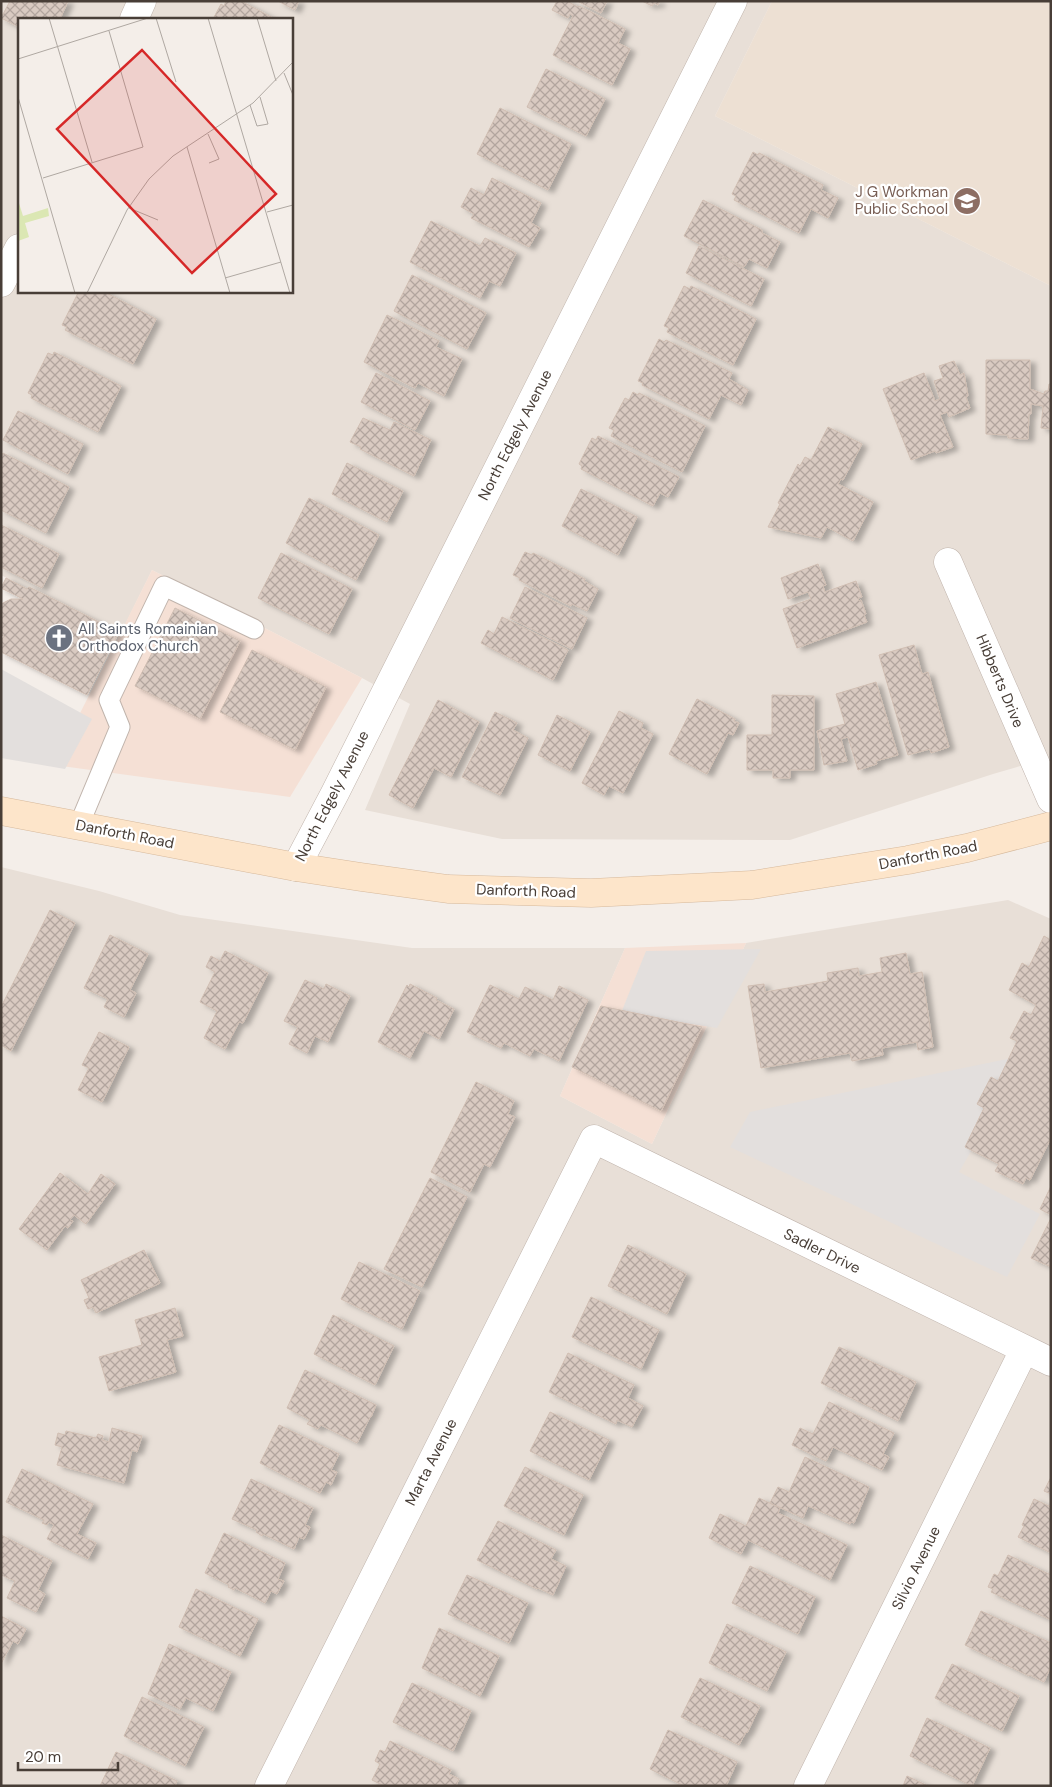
<svg xmlns="http://www.w3.org/2000/svg" width="1052" height="1787" font-family="'DM Sans',sans-serif">
<style>
.residential{fill:#e8dfd7;fill-rule:evenodd}
.commercial{fill:#f5e0d5}
.education{fill:#ede0d3}
.parking{fill:#e3dfdd}
.building{fill:url(#building-cross-hatch);stroke:#d0beb2;filter:url(#shadow)}
.lines{fill:none;stroke-linecap:round;stroke-linejoin:round}
.lane-casing{stroke:#c0b4ac;stroke-width:21}
.street-casing{stroke:#c0b4ac;stroke-width:29}
.secondary-casing{stroke:#d6b99c;stroke-width:29}
.lane{stroke:#fff;stroke-width:19}
.street{stroke:#fff;stroke-width:28}
.secondary{stroke:#fde5ca;stroke-width:28}
.labels{text-anchor:middle;stroke-width:4.5;stroke-linejoin:round;paint-order:stroke}
.education-label{font-size:15px;fill:#785e54;stroke:#fff;text-anchor:end}
.street-label{font-size:15px;fill:#483e37;stroke:#fff}
.worship-label{font-size:15px;fill:#5b616d;stroke:#fff;text-anchor:start}
.inset-road{fill:none;stroke:#afa8a2;stroke-width:1}
.view{fill:#d62828;fill-opacity:0.15;stroke:#d62828;stroke-width:2.5}
.inset-edge{fill:none;stroke:#483e37;stroke-width:2.5}
</style>
<defs>
<pattern id="building-cross-hatch" width="8" height="8" patternUnits="userSpaceOnUse" patternTransform="scale(1.25)"><rect width="8" height="8" fill="#d9cac1"/><path d="M0 0l8 8M0 8l8-8" fill="none" stroke="#b2a59e"/></pattern>
<filter id="shadow"><feDropShadow dx="5.5" dy="3" stdDeviation="2.5" flood-color="#0004"/></filter>
</defs>
<rect width="100%" height="100%" fill="#f4eee9"/>
<g class="residential">
<path d="M1,1h771l-57,115 336,170v471l-58,17 -203,66 -288,-1 -137,-29 45,-106 -48,-26 -210,-108 -34,69 -117,-64zM19,19h272v272h-272z"/>
<path d="M1,867l98,24 81,24 232,33h213l-65,148 92,48 94,-201 262,-43 43,19v867h-1050z"/>
</g>
<g class="commercial">
<path d="M152,570l210,108 -72,119 -236,-32z"/>
<path d="M746,943l-94,201 -92,-48 65,-148z"/>
</g>
<path class="education" d="M772,1h279v285l-336,-170z"/>
<g class="parking">
<path d="M1,669l91,50 -27,50 -64,-11z"/>
<path d="M761,949l-44,79 -96,-15 25,-62z"/>
<path d="M1027,1055l-68,117 81,42 -33,63 -277,-130 20,-35z"/>
</g>
<g class="building">
<path d="M10,1h58l-8,18h-41v8l-18,-9z"/>
<path d="M226,1h15l34,18h-62l8,-15 3,2z"/>
<path d="M278,1h21l-4,9z"/>
<path d="M557,1h10l11,6 1,-1 46,23 -7,14 12,6 -18,36 -59,-30 20,-39 -3,-2 -2,4 -16,-8z"/>
<path d="M577,1h30l-6,12z"/>
<path d="M642,1h18l-2,4 -4,-2 -2,3z"/>
<path d="M546,69l59,30 -19,37 -59,-29z"/>
<path d="M500,108l71,36 -23,46 -71,-36z"/>
<path d="M753,152l5,3 1,-2 64,32 -2,5 17,8 -10,20 -17,-9 -12,24 -65,-33 2,-4 -4,-2z"/>
<path d="M492,178l49,25 -10,20 9,5 -11,19 -58,-29 3,-4 -13,-7 10,-19 13,7z"/>
<path d="M703,200l59,30v3l18,9 -13,26 -18,-9 -5,8 -60,-31z"/>
<path d="M431,221l49,25 5,-8 31,15 -16,33 -11,-5 -9,17 -70,-36z"/>
<path d="M699,246l65,33 -13,27 -65,-33z"/>
<path d="M412,275l74,38 -19,36 -73,-38z"/>
<path d="M684,286l6,3 1,-3 65,33 -23,46 -66,-33 2,-4 -5,-2z"/>
<path d="M79,291h24l53,28 -23,45 -68,-34 2,-3 -5,-2z"/>
<path d="M387,315l52,26 -3,6 26,12 -18,37 -26,-13 -3,5 -51,-26z"/>
<path d="M659,339l5,3 2,-2 66,33 -3,6 19,11 -7,15 -20,-10 -12,24 -67,-34 1,-2 -5,-2z"/>
<path d="M54,352l67,34 -23,46 -67,-34 1,-3 -4,-2 20,-40 5,2z"/>
<path d="M986,360h44v29l14,5 1,-3h3l1,-7h2v45l-10,-1 2,-22 -12,-2v10h-2l-1,25 -20,-1v-3l-22,-1z"/>
<path d="M954,361l6,14 4,-2 4,23 -2,1 4,11 -21,9 -2,-5 -7,3 13,32 -17,6 -1,-2 -24,9 -28,-71 41,-16 11,28 5,-2 -6,-18 9,-3 -4,-12z"/>
<path d="M376,373l54,28 -15,29 -54,-28z"/>
<path d="M633,392l5,3 1,-2 66,33 -23,46 -71,-36 3,-6 -5,-2 16,-30 4,2z"/>
<path d="M18,411l65,33 -15,30 -65,-34z"/>
<path d="M363,418l27,12 4,-8 37,18 -17,36 -54,-27 1,-2 -11,-5z"/>
<path d="M828,427l34,17 -19,36 -2,-1 -3,5 35,18 -20,39 -26,-14 -6,11 -53,-11 12,-23 -2,-1 20,-39 2,2 5,-9 6,3z"/>
<path d="M598,436l81,41 -11,20 -8,-4 -7,13 -72,-37 1,-3 -3,-2 13,-26 4,2z"/>
<path d="M3,453l66,34 -23,46 -45,-23v-53z"/>
<path d="M347,463l56,28 -16,31 -55,-28z"/>
<path d="M581,489l56,28 -19,38 -56,-29z"/>
<path d="M309,498l70,37 -23,45 -70,-37z"/>
<path d="M1,525l58,29 -17,34 -41,-21z"/>
<path d="M525,552l7,3 1,-2 52,26 -1,2 14,8 -11,22 -15,-7 -1,2 -52,-26 1,-2 -7,-3z"/>
<path d="M281,553l71,36 -23,45 -71,-36z"/>
<path d="M818,564l8,21 -3,1 2,6 31,-11 6,16 -4,1 1,3 2,-1 5,14 -2,1 3,7 -70,26 -14,-39 28,-10 -3,-7 -20,7 -7,-21z"/>
<path d="M6,578l21,11 2,-2 90,45 -32,63 -86,-43v-11l3,-5 -3,-1v-31l10,-5h12l-22,-11z"/>
<path d="M525,587l62,31 -15,31 -62,-31z"/>
<path d="M175,608l65,33 -40,78 -65,-33z"/>
<path d="M502,617l66,33 -15,30 -72,-37 7,-13 6,4z"/>
<path d="M914,645l8,29 6,-2 21,75 -18,6 -1,-4 -22,6 -29,-100z"/>
<path d="M252,650l74,37 -31,63 -75,-38z"/>
<path d="M876,682l22,73 -22,6 1,3 -19,6 -10,-33 -7,2 6,22 -23,4 -7,-34 28,-7 -9,-30z"/>
<path d="M772,695l42,1v74h-24v8h-17v-8h-26v-35h25z"/>
<path d="M697,699l38,20 -1,2 5,2 -6,12 -5,-2 -21,41 -38,-20z"/>
<path d="M438,700l41,22 -28,55 -17,-9 -21,40 -24,-13z"/>
<path d="M619,711l24,12 -2,5 12,6 -30,59 -14,-7 -5,9 -22,-12z"/>
<path d="M495,712l22,11 -4,7 15,8 -28,57 -38,-18z"/>
<path d="M557,715l33,17 -20,39 -32,-16z"/>
<path d="M50,910l25,13 -64,128 -10,-6v-5l2,-4 -2,-1v-28z"/>
<path d="M110,935l38,19 -18,36 6,3 -12,24 -20,-10 4,-8 -24,-11z"/>
<path d="M1044,936l7,4v198l-21,42 -4,-2 -3,6 -28,-13 4,-7 -34,-17 19,-39 -7,-4 14,-27 7,4 19,-40 -7,-3 14,-27 7,4 5,-10 -27,-15 13,-27 7,4z"/>
<path d="M225,951l43,22 -25,50 -4,-1 -14,27 -21,-11 13,-27 -17,-9 15,-30 -9,-5 5,-11 9,5z"/>
<path d="M906,953l4,21 12,-2 11,75 -15,3 -1,-8 -35,6 1,7 -31,6 -2,-8 -89,15 -13,-82 16,-2 1,8 63,-11 -1,-8 31,-5 1,8 23,-4 -2,-14z"/>
<path d="M305,980l19,9 2,-5 24,12 -22,46 -13,-6 -8,17 -18,-9 9,-17 -14,-6z"/>
<path d="M410,984l27,14 -1,2 18,9 -15,30 -15,-8 -14,27 -32,-16 29,-57 2,2z"/>
<path d="M490,985l29,14 6,-12 28,13 6,-14 29,14 -29,61 -25,-12 -4,7 -26,-13 -3,5 -34,-16z"/>
<path d="M601,1006l101,21 -41,84 -89,-44z"/>
<path d="M99,1032l30,15 -27,55 -24,-12 11,-22 -7,-3z"/>
<path d="M476,1082l38,19 -6,13 7,3 -25,50 -6,-3 -14,28 -39,-20z"/>
<path d="M60,1173l28,21 13,-20 14,10 -29,40 -12,-9 -4,5 3,1 -5,7 -3,-2 -18,24 -28,-21z"/>
<path d="M430,1178l37,19 -45,90 -38,-18z"/>
<path d="M1051,1186v29l-11,-6z"/>
<path d="M1051,1218v49l-20,-9z"/>
<path d="M628,1245l58,29 -19,40 -59,-28z"/>
<path d="M144,1250l16,33 -64,30 -3,-6 -5,2 -4,-9 5,-2 -8,-18z"/>
<path d="M359,1262l61,29 -18,38 -61,-30z"/>
<path d="M591,1297l68,33 -18,39 -69,-32z"/>
<path d="M175,1308l8,28 -16,4 9,32 -67,19 -10,-34 43,-12 -7,-25z"/>
<path d="M333,1315l61,31 -19,39 -61,-31z"/>
<path d="M839,1347l77,35 -18,39 -77,-38z"/>
<path d="M568,1353l66,32 -6,13 15,8 -11,21 -15,-7 -1,4 -67,-32z"/>
<path d="M305,1370l71,35 -5,12h-1l-13,26 -36,-18 -3,4 -11,-5 3,-4 -23,-12z"/>
<path d="M829,1402l65,31 -11,21 6,3 -7,13 -49,-23 -7,14 -34,-16 8,-17 13,6z"/>
<path d="M550,1412l59,28 -20,40 -59,-29z"/>
<path d="M279,1425l60,29 -8,16 6,2 -6,13 -5,-3 -6,11 -60,-30z"/>
<path d="M112,1428l30,8 -5,16 -5,-2 -8,33 -67,-18 5,-18 -7,-2 3,-12 7,2 1,-4 30,7 2,-4 5,2 -1,4 7,2z"/>
<path d="M805,1457l64,30 -15,36 -3,-1 -1,2 -42,-18 -5,12 -33,-15 8,-16 11,5z"/>
<path d="M525,1467l58,28 -19,40 -60,-29z"/>
<path d="M22,1469l71,35 -16,30 19,9 -8,16 -41,-20 7,-14 -5,-3 -2,3 -5,-2 2,-3 -38,-18z"/>
<path d="M1051,1477v17l-7,-3z"/>
<path d="M251,1479l62,29 -8,17 5,2 -6,12 -5,-2 -5,12 -31,-15 -1,2 -6,-4 1,-2 -25,-11z"/>
<path d="M759,1498l21,10 -2,5 69,32 -17,35 -82,-40 -7,14 -32,-16 11,-24 26,12z"/>
<path d="M1034,1499l17,8v46l-33,-16 6,-11 -2,-1z"/>
<path d="M498,1521l58,29 -5,9 15,7 -13,29 -15,-7 -1,1 -60,-29z"/>
<path d="M224,1533l61,30 -7,16 6,2 -7,13 -6,-3 -6,12 -30,-15 -1,2 -6,-3 1,-2 -24,-12z"/>
<path d="M1,1535l51,26 -14,29 7,4 -9,18 -29,-14 8,-17 -14,-6z"/>
<path d="M1008,1555l43,20v45l-60,-28 2,-3 -5,-2 6,-13 4,2z"/>
<path d="M750,1566l65,31 -17,37 -66,-31z"/>
<path d="M467,1575l61,28 -19,40 -61,-29z"/>
<path d="M196,1589l62,30 -18,37 -61,-29z"/>
<path d="M981,1611l70,32v23l-7,16 -14,-7 -1,1 -64,-31z"/>
<path d="M1,1616l25,13 -8,15 -5,-3 -12,23z"/>
<path d="M727,1624l59,28 -19,39 -58,-28z"/>
<path d="M439,1628l60,28 -19,40 -58,-28z"/>
<path d="M169,1644l62,28 -18,39 -27,-13 -6,11 -32,-15z"/>
<path d="M952,1664l67,32 -17,35 -67,-33z"/>
<path d="M700,1678l60,28 -13,27 -1,-1 -7,13 -58,-28z"/>
<path d="M412,1683l59,28 -18,40 -60,-29z"/>
<path d="M142,1697l62,30 -19,39 -61,-30z"/>
<path d="M927,1718l63,30 -18,38 -62,-30z"/>
<path d="M668,1730l69,32 -11,24h-42l-34,-17z"/>
<path d="M390,1741l61,29 -2,4 10,5 -3,7h-72l-12,-6 8,-16 -5,-3 5,-11 5,2z"/>
<path d="M116,1752l61,29 -2,5h-75z"/>
<path d="M907,1776l21,10h-25z"/>
</g>
<g class="lines">
<g class="lane-casing">
<path id="lane" d="M79,825l41,-98 -11,-27 55,-114 90,43"/>
</g>
<g class="street-casing">
<g id="street">
<path d="M134,19l8,-18"/>
<path d="M1,283l18,-35"/>
<path d="M948,562l103,237"/>
<path d="M296,867l39,-74 398,-792"/>
<path d="M269,1786l325,-647 457,223"/>
<path d="M808,1786l216,-436"/>
</g>
</g>
<g class="secondary-casing">
<path id="secondary" d="M1,811l295,56 65,10 87,12 143,4 161,-8 156,-25 59,-12 84,-22"/>
</g>
<use href="#lane" class="lane"/>
<use href="#street" class="street"/>
<use href="#secondary" class="secondary"/>
</g>
<defs>
<g id="school-disc" transform="scale(1.4375)"><circle r="9.5" fill="#8d6e63" stroke="#fff"/><path d="M0-5L7-2L0 1L-7-2ZM-4 1L0 2.5L4 1V4Q0 6-4 4Z" fill="#fff"/></g>
<g id="church-disc" transform="scale(1.4375)"><circle r="9.5" fill="#6b7280" stroke="#fff"/><path d="M-1.2-6h2.4v3.5h3.3v2.4h-3.3V6h-2.4V-.1h-3.3v-2.4h3.3Z" fill="#fff"/></g>
</defs>
<g fill-rule="evenodd">
<use href="#school-disc" x="967" y="201"/>
<use href="#church-disc" x="59" y="638"/>
</g>
<g class="labels">
<g class="education-label">
<text x="948" y="197">J G Workman<tspan x="948" dy="17">Public School</tspan></text>
</g>
<g class="street-label">
<text transform="translate(515 435) rotate(-63)" y="5">North Edgely Avenue</text>
<text transform="translate(1000 681) rotate(67)" y="5">Hibberts Drive</text>
<text transform="translate(332 796) rotate(-63)" y="5">North Edgely Avenue</text>
<text transform="translate(125 834) rotate(11)" y="5">Danforth Road</text>
<text transform="translate(928 855) rotate(-11)" y="5">Danforth Road</text>
<text transform="translate(526 891) rotate(2)" y="5">Danforth Road</text>
<text transform="translate(822 1251) rotate(26)" y="5">Sadler Drive</text>
<text transform="translate(431 1462) rotate(-63)" y="5">Marta Avenue</text>
<text transform="translate(916 1568) rotate(-64)" y="5">Silvio Avenue</text>
</g>
<g class="worship-label">
<text x="78" y="634">All Saints Romainian<tspan x="78" dy="17">Orthodox Church</tspan></text>
</g>
</g>
<g transform="translate(18 18)">
<rect width="275" height="275" fill="#f4eee9"/>
<path d="M0,182l5,16 25,-8 1,8 -24,7 4,14 -11,4z" fill="#dbe7b3"/>
<path class="inset-road" d="M31,0l43,144M138,0l20,64M190,0l82,275M239,0l19,63M0,41l130,-41M266,55l9,22M0,79l57,196M232,87l7,21 11,-2 -8,-27M190,116l11,25 -10,4M169,129l43,146M25,160l100,-31 -34,-116M111,190l29,12M249,194l26,-7M207,260l56,-16M69,275l40,-83 22,-31 24,-23 80,-53 40,-41"/>
<path class="view" d="M124,32l134,144 -84,79 -135,-144z"/>
<rect width="275" height="275" class="inset-edge"/>
</g>
<rect width="1052" height="1787" fill="none" stroke="#483e37" stroke-width="5"/>
<path d="M18 1762v8h100v-8" fill="none" stroke="#483e37" stroke-width="2.5"/>
<text x="25" y="1762" font-size="15" fill="#483e37" stroke="#ffffff" stroke-width="4" paint-order="stroke">20 m</text>
</svg>
